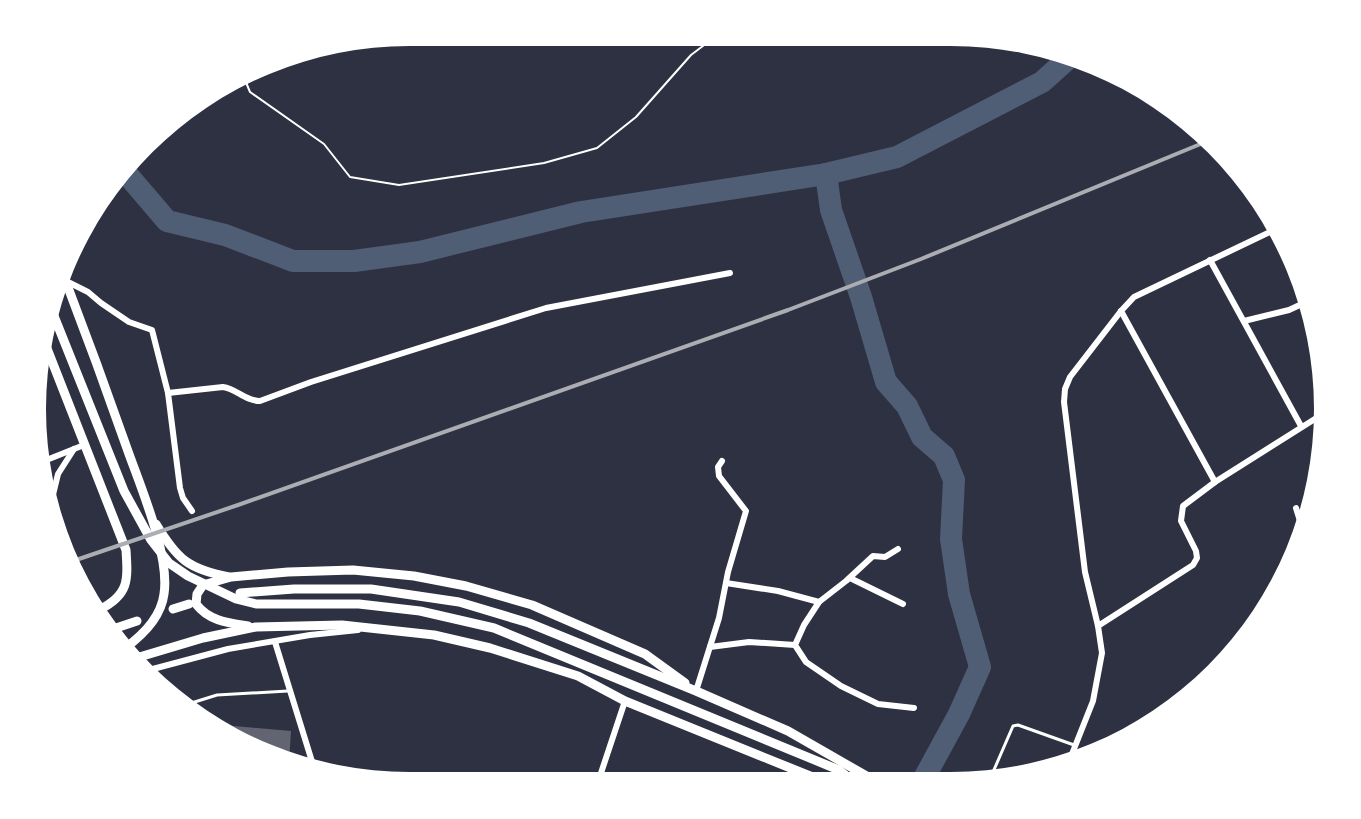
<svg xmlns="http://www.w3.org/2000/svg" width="1361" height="819" font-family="Signika,sans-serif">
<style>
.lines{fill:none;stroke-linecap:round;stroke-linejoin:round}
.river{stroke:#4f5d75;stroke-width:22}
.building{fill:#626471}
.path{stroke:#fff;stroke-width:2}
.service{stroke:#fff;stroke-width:3}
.minor{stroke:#fff;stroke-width:6}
.trunk{stroke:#fff;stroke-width:9}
.rail{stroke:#abadb3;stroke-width:4}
</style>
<rect width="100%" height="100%" fill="#2d3142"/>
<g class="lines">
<g class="river">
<path d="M126,173l41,48 58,14 68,26h61l66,-9 161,-40 245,-38 71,-17 145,-75 29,-26"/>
<path d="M826,174l5,36 30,87 25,85 21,24 15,31 22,19 10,24 -3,59 8,55 21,73 -21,47 -37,68"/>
</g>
</g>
<path class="building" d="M223,725l68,6 -2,32 -67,-33z"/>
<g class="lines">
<path class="path" d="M245,80l5,12 74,52 26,33 49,8 145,-22 53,-15 39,-31 55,-62 25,-19"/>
<g class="service">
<path d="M185,705l32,-10 71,-4"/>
<path d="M990,779l23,-53 5,-1 56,20"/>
</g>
<g class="minor">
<path d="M1210,260l91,166"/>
<path d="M66,281l22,11 13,11 28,19 23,8 16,63 12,95 3,10 9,13"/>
<path d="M1121,311l94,171"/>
<path d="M1244,321l45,-11 15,-7"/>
<path d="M168,393l55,-6c14,2 22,14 37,14l51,-19 235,-74 184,-35"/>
<path d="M44,461l40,-16"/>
<path d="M51,503l7,-29 16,-25"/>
<path d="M1296,508l5,16"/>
<path d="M850,578l53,26"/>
<path d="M726,583l52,8 41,11 27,-21 27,-25 12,1 13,-8"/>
<path d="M819,602l-15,23 -9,20 11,17 35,24 37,18 36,4"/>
<path d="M1098,626l95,-61 4,-7 -1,-7 -15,-30 2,-15 32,-24 103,-65"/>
<path d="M275,642l39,126"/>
<path d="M710,647l39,-5 46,3"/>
<path d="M149,670l79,-21 82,-14 48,-5"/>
<path d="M696,691l23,-73 9,-46 18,-61 -27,-35 -1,-9 4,-6"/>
<path d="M1068,764l25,-63 9,-48 -4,-27 -13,-54 -21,-170 1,-13 5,-12 51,-66 13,-14 140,-67"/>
<path d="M598,782l27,-81"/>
</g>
<g class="trunk">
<path d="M63,274c23,60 45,120 66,180 13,36 41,103 35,140 -3,23 -21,41 -39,54"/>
<path d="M52,311l72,180 27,49 18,23 19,13 48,23 20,5h103l61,7 74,17 345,142 15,12"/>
<path d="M46,346l80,204c2,31 3,45 -27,60"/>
<path d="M156,524c21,35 32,45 73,53"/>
<path d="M240,593l54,-4h77l88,13 70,21 167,68 92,40 89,51"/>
<path d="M173,609l16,-5"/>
<path d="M248,626c-20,-3 -39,-5 -52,-22l1,-10 6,-9 28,-8 57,-5 65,-2 61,6 52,10 66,19 113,49 40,29"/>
<path d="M110,630l27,-9"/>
<path d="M136,658l67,-20 53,-11 86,-2 92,10 56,13 88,28 47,25 200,81"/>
</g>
<path class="rail" d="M73,561l165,-56 550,-195 133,-51 282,-116"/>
</g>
<path d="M0 0H1361V819H0ZM409 46H951A363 363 0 0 1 1314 409V409A363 363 0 0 1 951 772H409A363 363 0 0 1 46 409V409A363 363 0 0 1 409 46Z" fill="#fff" fill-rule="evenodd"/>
</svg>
